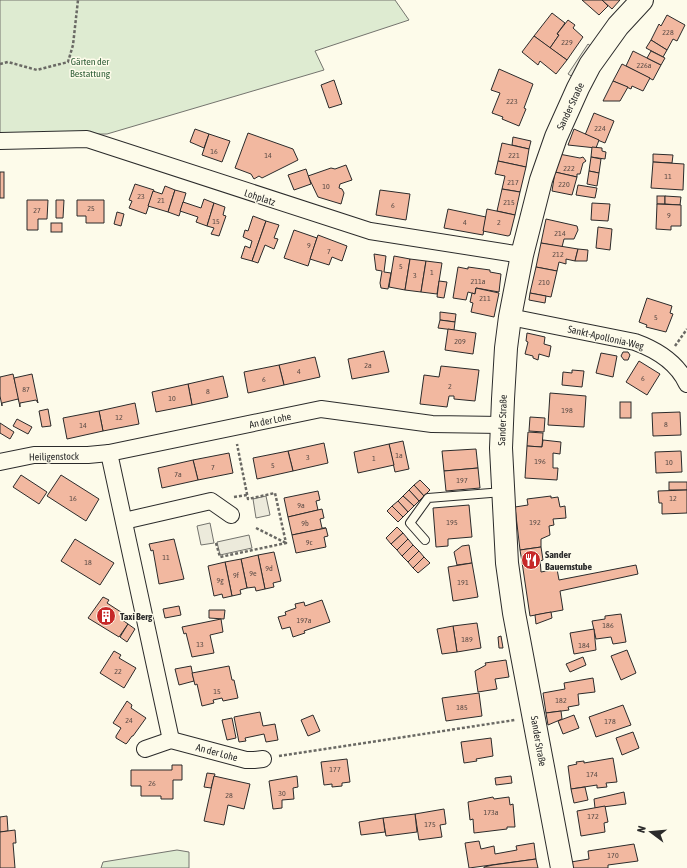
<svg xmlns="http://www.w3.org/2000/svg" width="687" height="868" font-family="'Asap Condensed',sans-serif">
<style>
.green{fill:#deebd1;stroke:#74746e}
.parking{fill:#eceadb;stroke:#74746e}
.building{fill:#f2b8a0;stroke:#2b2b2b}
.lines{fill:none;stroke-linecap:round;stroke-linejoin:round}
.lane-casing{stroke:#2b2b2b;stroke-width:10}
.street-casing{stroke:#2b2b2b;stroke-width:18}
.secondary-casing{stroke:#2b2b2b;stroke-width:24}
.path{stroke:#6a6964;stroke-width:2.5;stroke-dasharray:3 2;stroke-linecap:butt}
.lane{stroke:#fdfbea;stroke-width:8}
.street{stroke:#fdfbea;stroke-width:16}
.secondary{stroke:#fdfbea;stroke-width:22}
.labels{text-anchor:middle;stroke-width:3;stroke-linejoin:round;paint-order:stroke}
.number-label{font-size:8px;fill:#5d4e48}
.park-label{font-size:10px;fill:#34623c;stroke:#fdfbea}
.street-label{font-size:10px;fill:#2b2b2b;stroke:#fdfbea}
.poi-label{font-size:10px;font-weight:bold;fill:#2b2b2b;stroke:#fdfbea;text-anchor:start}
</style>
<rect width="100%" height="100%" fill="#fdfbea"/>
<g class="green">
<path d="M0,0h395l14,20 -94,31 9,19 -217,64 -107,1z"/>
<path d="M177,850l12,2v16h-88l2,-6z"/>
</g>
<g class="parking">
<path d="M588,44l4,3 -19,30 -5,-3z"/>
<path d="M266,496l4,19 -14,3 -3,-19z"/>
<path d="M210,523l4,20 -13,2 -4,-19z"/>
<path d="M249,535l3,13 -32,7 -3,-13z"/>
</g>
<g class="building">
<path d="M582,0h20l6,6 -9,9z"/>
<path d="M602,0h18l-8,9z"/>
<path d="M552,13l13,10 -8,11 2,1 -9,13 -16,-12z"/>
<path d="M667,15l18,10 -8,16 -4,-2 -6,11 -16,-10 8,-16 2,2z"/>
<path d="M568,20l7,5 -2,3 10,9 -16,23 -17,-12 9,-13 -2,-1z"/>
<path d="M534,36l33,24 -11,14 -16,-13 -2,4 -16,-13z"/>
<path d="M651,40l16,10 -4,7 -17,-9z"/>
<path d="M633,51l28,14 -8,15 -27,-14z"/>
<path d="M651,51l14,7 -4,7 -14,-7z"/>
<path d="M622,64l28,14 -7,13 -11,-5 -1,3 -18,-8z"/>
<path d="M499,69l34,15 -9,24 2,1 -7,17 -17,-7 1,-2 -11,-4 8,-20 -9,-3z"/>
<path d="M334,80l8,24 -13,4 -8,-23z"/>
<path d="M613,81l15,6 -8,14h-17z"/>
<path d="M594,113l20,8 -9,22 -20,-8z"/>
<path d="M195,129l14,5 -5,14 -14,-6z"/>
<path d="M574,129l25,11 -3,8 -28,-3z"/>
<path d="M248,133l45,16 5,11 -36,18 -3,-2 -5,3 -3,-5 -16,-6z"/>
<path d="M209,134l21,7 -8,21 -20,-7z"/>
<path d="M513,137l18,4 -2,8 -17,-4z"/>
<path d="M502,143l27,6 -3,18 -28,-6z"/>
<path d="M592,147l10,1v3l4,1 -1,7 -14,-2z"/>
<path d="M559,154l21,4 3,-1 3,4 -3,2 -3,11h-3v3l-22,-5z"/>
<path d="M653,154l20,1 -1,8 -19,-1z"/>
<path d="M591,157l10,2 -2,14 -10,-2z"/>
<path d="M498,161l28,6 -6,25 -18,-3 3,-13 -10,-2z"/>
<path d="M653,162l31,2 -1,26 -32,-2z"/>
<path d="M346,165l6,15 -12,4 -1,4 3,1 2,4 -3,11 -23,-7 -10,-21 23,-8 4,1z"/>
<path d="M306,169l5,15 -17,6 -6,-15z"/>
<path d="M589,171l10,2 -2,13 -10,-2z"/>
<rect x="0" y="172" width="4" height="26"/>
<path d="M555,172l22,5 -5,18 -20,-4z"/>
<path d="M135,184l19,6 -8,24 -17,-6 3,-7 -3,-1z"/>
<path d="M578,185l19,3 -2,10 -19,-3z"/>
<path d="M165,186l10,4 -7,22 -20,-6 5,-15 9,3z"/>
<path d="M502,189l18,3 -5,23 -18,-4z"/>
<path d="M175,190l11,3 -7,23 -11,-4z"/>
<path d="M380,190l30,4 -4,26 -30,-5z"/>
<rect x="657" y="196" width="8" height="8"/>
<path d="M665,196l16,1 -1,8 -15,-1z"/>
<path d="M204,199l10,4 -7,23 -11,-4 2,-5 -18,-6 3,-9 18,6z"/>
<path d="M27,200h21l-1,19h-9v11h-11z"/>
<path d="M56,200h8l-1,18h-7z"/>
<path d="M77,200h27v23h-18v-7h-9z"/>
<path d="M214,203l11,4 -2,8 3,1 -7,20 -8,-2 3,-6 -7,-2z"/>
<path d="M592,203l18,1 -2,17 -17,-1z"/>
<path d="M657,204l24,1v21h-10v4l-15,-1z"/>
<path d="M448,209l38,8 -3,18 -39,-7z"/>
<path d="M487,209l28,6 -5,20 -2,1 -25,-5z"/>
<path d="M117,212l7,2 -3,12 -7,-2z"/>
<path d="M253,216l13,5 -14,40 -11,-3 4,-12 5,2 2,-7 -9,-4 2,-7 3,1z"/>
<path d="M546,219l31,7 1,4 -4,9h-10l-2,8 -21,-4z"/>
<path d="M266,221l13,4 -5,13 4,1 -4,10 -9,-4 -7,18 -6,-2z"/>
<rect x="51" y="223" width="11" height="9"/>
<path d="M598,227l14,2 -2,21 -14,-2z"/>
<path d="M294,230l23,8 -9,28 -24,-8z"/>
<path d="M318,235l29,11 -5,15 -10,-4 -3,8 -19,-6z"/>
<path d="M541,243l37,6 -3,12 -9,-2v5l-7,-2 -2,9 -21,-4z"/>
<path d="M578,249l10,1 -1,11h-12z"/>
<path d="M374,254l12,2 -2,16 7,1 -3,16 -7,-1 -1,-5 2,-12 -6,-1z"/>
<path d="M394,256l16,3 -5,31 -16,-3z"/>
<path d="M410,259l16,2 -5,31 -16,-2z"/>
<path d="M426,261l16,2 -5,31 -16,-2z"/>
<path d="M458,267l10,2v-2l22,3v2l11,2 -2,18 -23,-4 -1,6 -7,-2 -2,8 -13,-2z"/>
<path d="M536,267l21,4 -6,26 -21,-4z"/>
<path d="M439,281l8,1 -3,16 -7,-1z"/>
<path d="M476,288l23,5 -5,24 -23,-5 2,-9 -3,-1 2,-9 3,1z"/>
<path d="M530,293l16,3 -1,7 -16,-3z"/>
<path d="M647,298l25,8 -2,7 3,1 -7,18 -20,-5 1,-2 -8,-3z"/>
<path d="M440,312l16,2 -1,8 -15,-2z"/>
<path d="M440,320l15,2 -1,8 -16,-2z"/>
<path d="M448,329l28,4 -3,21 -28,-4z"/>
<path d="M527,333l18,4 -1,7 7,2 -2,11 -10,-3 -1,6 -5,-2v-2l-8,-2 3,-12 -2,-1z"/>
<path d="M384,351l5,21 -37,7 -4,-20z"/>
<path d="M623,352h5l2,3 -2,5h-4l-3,-4z"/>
<path d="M601,353l16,3 -4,21 -17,-4z"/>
<path d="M315,357l5,20 -36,8 -5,-20z"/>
<path d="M639,361l21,13 -13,21 -21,-13z"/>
<path d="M279,365l5,20 -36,8 -4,-21z"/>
<path d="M441,366l38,4 -4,31 -21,-2v-3h-5l-2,11 -27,-3 4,-29 15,2z"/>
<path d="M572,370l12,1 -2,16 -20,-2 1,-13 9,1z"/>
<path d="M13,374l7,29 -2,-4 -16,4v3l-2,-10v-19z"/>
<path d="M32,374l6,29 -2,-3 -16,3v4l-6,-29z"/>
<path d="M223,376l5,21 -36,8 -4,-21z"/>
<path d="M188,384l4,21 -36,7 -4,-20z"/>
<path d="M550,393l36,3 -2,31 -36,-2z"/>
<rect x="620" y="402" width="11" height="16"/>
<path d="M135,403l4,21 -36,7 -4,-20z"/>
<path d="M48,409l3,17 -9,1 -3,-16z"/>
<path d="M99,411l4,20 -36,8 -4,-21z"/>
<path d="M680,412l1,23 -28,1 -1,-23z"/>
<path d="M530,417l15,1 -1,14 -15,-1z"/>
<path d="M17,419l15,8 -4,7 -15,-8z"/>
<path d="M0,423l14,9 -4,7 -10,-6z"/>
<path d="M528,432l15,1 -1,14 -15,-1z"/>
<path d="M543,440l18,2 -1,12 -7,-1v15h5l-1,12 -32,-2 2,-32 15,1z"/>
<path d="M403,441l6,28 -14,3 -6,-28z"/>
<path d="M324,443l4,20 -35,8 -5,-20z"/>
<path d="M389,444l5,21 -36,8 -4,-21z"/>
<path d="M476,449l2,19 -34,3 -2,-20z"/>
<path d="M288,451l5,20 -36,8 -4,-21z"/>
<path d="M681,451l1,21 -26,1 -1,-21z"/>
<path d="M229,453l4,20 -35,7 -5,-20z"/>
<path d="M193,460l5,20 -36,8 -4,-20z"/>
<path d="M478,468l2,20 -34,3 -2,-20z"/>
<path d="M21,475l26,17 -8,12 -26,-17z"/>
<path d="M61,475l38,24 -13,22 -39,-25z"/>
<path d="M420,480l10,10 -6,6 -10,-11z"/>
<rect x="669" y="482" width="18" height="8"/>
<path d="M414,485l10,11 -5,5 -10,-11z"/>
<path d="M409,490l10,11 -5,5 -11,-10z"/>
<path d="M687,490v23l-25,1v-11h-3l-1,-12z"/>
<path d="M318,491l2,9 -4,1 2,9 -30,7 -4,-19z"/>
<path d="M403,496l11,10 -6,6 -10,-11z"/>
<path d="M551,496v2l7,-1 2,10 5,-1 1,12 -13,1 1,6 -5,1 1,9 -9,4v8l-21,3 -5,-43 13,-2 -1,-6z"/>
<path d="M398,501l10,11 -5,5 -11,-11z"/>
<path d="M469,505l3,32 -24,2v7l-12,1 -3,-39z"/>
<path d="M392,506l11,11 -5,5 -11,-11z"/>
<path d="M322,509l2,9 -4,1 2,9h4l-34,7 -4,-18z"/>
<path d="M397,527l6,6 -12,11 -5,-6z"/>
<path d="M326,528l2,8 -4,1 2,10 -30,6 -4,-18z"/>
<path d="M403,533l5,6 -11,11 -6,-6z"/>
<path d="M75,539l39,24 -14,22 -39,-24z"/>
<path d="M174,539l10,40 -25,5 -6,-34 -2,1 -2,-7z"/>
<path d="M408,539l5,6 -11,11 -5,-6z"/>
<path d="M413,545l6,6 -11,11 -6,-6z"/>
<path d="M469,545l3,18 -15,2 -3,-13 8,-6z"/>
<path d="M541,547l2,13 -3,1v-2l-18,3 -2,-12z"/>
<path d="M419,551l5,6 -11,11 -5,-6z"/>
<path d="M274,552l7,29 -8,2 1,4 -9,2 -7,-34z"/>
<path d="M258,555l7,34 -9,2 -1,-4 -8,1 -6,-29z"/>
<path d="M424,557l6,6 -12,10 -5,-5z"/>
<path d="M241,559l6,29 -7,2 1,4 -9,2 -7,-34z"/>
<path d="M540,559l1,13 16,-3 2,11 77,-15 2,9 -78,17 3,19 -33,6 -8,-54z"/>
<path d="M225,562l7,34 -9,2 -1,-4 -8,2 -6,-30z"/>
<path d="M472,563l6,34 -25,4 -5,-34z"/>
<path d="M103,597l6,3 -2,3 17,11 -3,5 7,5 -9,13 -31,-19z"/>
<path d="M322,600l8,22 -26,9 1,2 -12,4 -3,-10 -8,2 -4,-12 8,-2 -1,-3 11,-4 -1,-4 9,-2 1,4z"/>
<path d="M179,606l2,9 -16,3 -2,-9z"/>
<path d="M209,610h16l-1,9 -15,-1z"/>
<path d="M551,612l1,6 -16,6 -1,-9z"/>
<path d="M621,614l5,28 -13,2 -2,-7 -15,2 -4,-18 13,-2v-3z"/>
<path d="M221,619l2,13 -13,3 4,18 -22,4 -6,-24 -2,1 -2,-7z"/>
<path d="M477,623l4,25 -24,4 -4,-26z"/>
<path d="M128,624l7,5 -8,13 -7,-5z"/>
<path d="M453,626l4,26 -15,2 -5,-25z"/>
<path d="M594,629l2,21 -22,4 -4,-21z"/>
<path d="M501,636l2,12h-4l-1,-11z"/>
<path d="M627,650l9,23 -15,7 -10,-24z"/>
<path d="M114,651l7,4 -2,3 17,10 -12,20 -24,-15z"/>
<path d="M583,657l3,8 -16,7 -4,-8z"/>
<path d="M506,660l3,17 -14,2 2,10 -19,3 -3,-21 11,-6 -1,-2z"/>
<path d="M191,666l3,15 -15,4 -4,-16z"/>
<path d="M229,666l3,14h2l4,18 -15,3 -1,-3 -9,2 1,3 -12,3 -5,-22 -2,1 -3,-12z"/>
<path d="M593,678l2,14 -17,2 1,11 -11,2 1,3 -23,3 -3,-20 22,-4 -1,-6z"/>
<path d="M479,693l3,23 -36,5 -4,-23z"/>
<path d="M127,701l5,4 -1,3 15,10 -13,18h-1l-5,7 -1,1 -10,-6v-2l5,-8 -8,-5z"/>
<path d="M623,705l8,20 -35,12 -7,-20z"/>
<path d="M561,711l1,8 -14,6 -2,-12z"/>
<path d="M260,712l3,14 12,-2 3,16 -12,2 -2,-8 -19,4 1,3 -7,1 -5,-25z"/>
<path d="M313,715l7,16 -12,5 -7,-16z"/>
<path d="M574,715l5,13 -16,6 -5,-13z"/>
<path d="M232,718l4,20 -9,2 -5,-20z"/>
<path d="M633,732l6,16 -17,7 -6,-17z"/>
<path d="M491,738l2,18 -17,3 1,2 -13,2 -3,-21z"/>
<path d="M613,758l4,24 -11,1 1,4 -10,1v-3l-26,4 -3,-23 9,-2 -1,-2 8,-1v2z"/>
<path d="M347,759l3,23 -8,1v3l-10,1v-3l-8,1 -3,-23z"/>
<path d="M172,765h10v15h-9v19h-12v-3h-20v-10h-10v-16h41z"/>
<path d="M207,773l8,1 -4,14 -7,-1z"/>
<path d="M214,776l36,8 -6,25 -16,-4 -4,20 -20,-4z"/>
<path d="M297,776l1,11 -5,1 1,11 -12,1v8l-9,1 -4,-28z"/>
<path d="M511,776l1,7 -16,2 -1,-7z"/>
<path d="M585,787l3,13 -14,3 -3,-14z"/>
<path d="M624,792l2,12 -31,4 -1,-9z"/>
<path d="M493,797l1,2 15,-2 1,8 3,-1 2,23h-8v2l-33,4 -1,-14 -3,1 -2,-18z"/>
<path d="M605,806l3,16 -4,1 1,9 -24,4 -4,-25z"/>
<path d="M444,809l2,15 -6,1 2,12 -23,3 -4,-26z"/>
<path d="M415,814l2,18 -31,4 -3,-18z"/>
<path d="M7,816l1,15 -8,1v-15z"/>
<path d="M383,818l2,14 -24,3 -2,-13z"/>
<path d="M15,830l1,13h-3l2,25h-15v-36z"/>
<path d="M479,841l2,8 13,-3 1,8 22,-4 -1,-4 18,-3 2,16 -67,9 -4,-25z"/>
<path d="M634,844l4,17 -30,4v3h-36l-1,-6 18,-3 -1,-8z"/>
<path d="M536,859l2,9h-54v-1l9,-2z"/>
</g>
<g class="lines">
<g class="lane-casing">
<path id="lane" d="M425,540l-15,-17 18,-25 75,-6"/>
</g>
<g class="street-casing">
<g id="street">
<path d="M0,141l87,-2 283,92 152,24"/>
<path d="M510,317l125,25c22,8 42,20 52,42"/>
<path d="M0,462l34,-7h54l21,-2"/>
<path d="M124,521l87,-20 20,14"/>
<path d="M171,740l-62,-287 212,-44 111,15 69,1"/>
<path d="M145,749l26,-9 75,20h8l9,-1"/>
</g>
</g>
<g class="secondary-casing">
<path id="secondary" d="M562,868l-48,-255 -7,-50 -6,-115 2,-49 3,-51 4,-31 12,-62 19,-75 15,-43 22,-49 12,-23 28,-39 24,-26"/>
</g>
<g class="path">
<path d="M0,64l8,-2 29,8 31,-8 5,-17 5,-45"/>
<path d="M675,346l12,-17"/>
<path d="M234,497l13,-2"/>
<path d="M256,528l30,15"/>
<path d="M216,543l4,14 66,-14 -11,-50 -27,6 -11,-55"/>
<path d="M279,756l236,-36"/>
</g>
<use href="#lane" class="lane"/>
<use href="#street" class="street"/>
<use href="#secondary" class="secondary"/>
</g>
<defs>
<g id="restaurant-disc" transform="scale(1)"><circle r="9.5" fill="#c62828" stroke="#fdfbea"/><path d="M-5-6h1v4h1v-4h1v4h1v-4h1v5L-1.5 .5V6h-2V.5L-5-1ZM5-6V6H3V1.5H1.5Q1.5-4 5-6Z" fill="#fff"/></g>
<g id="building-disc" transform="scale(1)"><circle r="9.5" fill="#c62828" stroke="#fdfbea"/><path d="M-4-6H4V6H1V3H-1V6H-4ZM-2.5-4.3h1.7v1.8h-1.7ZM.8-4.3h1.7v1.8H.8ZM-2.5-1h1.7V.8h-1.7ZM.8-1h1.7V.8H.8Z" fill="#fff"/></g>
</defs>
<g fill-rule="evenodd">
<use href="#restaurant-disc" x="531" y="560"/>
<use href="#building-disc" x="106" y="616"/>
</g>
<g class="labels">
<g class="number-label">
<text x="668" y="35">228</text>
<text x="567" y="45">229</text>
<text x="644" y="68">226a</text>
<text x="512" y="104">223</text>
<text x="600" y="131">224</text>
<text x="214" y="154">16</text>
<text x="268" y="158">14</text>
<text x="514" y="158">221</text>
<text x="569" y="171">222</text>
<text x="668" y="179">11</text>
<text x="513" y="185">217</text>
<text x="564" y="187">220</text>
<text x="326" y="189">10</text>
<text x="141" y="199">23</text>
<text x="161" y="203">21</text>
<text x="509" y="205">215</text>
<text x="393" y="208">6</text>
<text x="91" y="211">25</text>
<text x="37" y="213">27</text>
<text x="669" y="218">9</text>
<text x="216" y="224">15</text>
<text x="465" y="225">4</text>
<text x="499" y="225">2</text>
<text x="560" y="236">214</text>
<text x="309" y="248">9</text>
<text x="329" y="254">7</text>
<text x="558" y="257">212</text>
<text x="401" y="269">5</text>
<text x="432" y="275">1</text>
<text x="415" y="278">3</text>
<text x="478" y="284">211a</text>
<text x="544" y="285">210</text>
<text x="485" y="301">211</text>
<text x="656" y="320">5</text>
<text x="460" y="344">209</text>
<text x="368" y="368">2a</text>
<text x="299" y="374">4</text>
<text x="643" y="381">6</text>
<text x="264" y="382">6</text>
<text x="450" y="389">2</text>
<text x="26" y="392">87</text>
<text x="208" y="394">8</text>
<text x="172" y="401">10</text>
<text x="567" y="413">198</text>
<text x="119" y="420">12</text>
<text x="666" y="427">8</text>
<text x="83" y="428">14</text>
<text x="399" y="458">1a</text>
<text x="308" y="460">3</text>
<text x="374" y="461">1</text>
<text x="540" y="464">196</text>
<text x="669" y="465">10</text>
<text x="273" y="468">5</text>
<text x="213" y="470">7</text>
<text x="178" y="477">7a</text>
<text x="462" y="483">197</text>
<text x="73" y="501">16</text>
<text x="673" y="501">12</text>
<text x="301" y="508">9a</text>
<text x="452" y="525">195</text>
<text x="535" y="525">192</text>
<text x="305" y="526">9b</text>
<text x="309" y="545">9c</text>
<text x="166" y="560">11</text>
<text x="88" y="565">18</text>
<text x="269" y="571">9d</text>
<text x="253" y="576">9e</text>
<text x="236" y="578">9f</text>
<text x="220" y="583">9g</text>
<text x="463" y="585">191</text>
<text x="304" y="623">197a</text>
<text x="608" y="628">186</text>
<text x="467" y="642">189</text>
<text x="200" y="647">13</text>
<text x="584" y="648">184</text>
<text x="118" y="674">22</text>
<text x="217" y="694">15</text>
<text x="561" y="703">182</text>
<text x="462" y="710">185</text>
<text x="129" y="723">24</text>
<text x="610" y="724">178</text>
<text x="335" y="772">177</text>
<text x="592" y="777">174</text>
<text x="152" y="786">26</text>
<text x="282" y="796">30</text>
<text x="229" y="798">28</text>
<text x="491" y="815">173a</text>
<text x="593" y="819">172</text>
<text x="430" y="827">175</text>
<text x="613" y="858">170</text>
</g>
<g class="park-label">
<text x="90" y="65">Gärten der<tspan x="90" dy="12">Bestattung</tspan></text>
</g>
<g class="street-label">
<text transform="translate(570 106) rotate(-65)" y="4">Sander Straße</text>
<text transform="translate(260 197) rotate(18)" y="4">Lohplatz</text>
<text transform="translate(606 337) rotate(13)" y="4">Sankt-Apollonia-Weg</text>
<text transform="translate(270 420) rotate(-12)" y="4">An der Lohe</text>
<text transform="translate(502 420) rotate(-88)" y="4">Sander Straße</text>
<text transform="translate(54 456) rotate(-1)" y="4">Heiligenstock</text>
<text transform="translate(539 741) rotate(80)" y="4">Sander Straße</text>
<text transform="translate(217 752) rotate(15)" y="4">An der Lohe</text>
</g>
<g class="poi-label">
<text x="545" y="558">Sander<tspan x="545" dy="12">Bauernstube</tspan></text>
<text x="120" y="620">Taxi Berg</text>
</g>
</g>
<g transform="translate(651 832) rotate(286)" stroke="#fdfbea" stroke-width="3" paint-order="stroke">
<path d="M0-3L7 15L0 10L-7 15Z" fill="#2b2b2b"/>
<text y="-6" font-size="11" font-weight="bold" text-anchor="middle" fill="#2b2b2b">N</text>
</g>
</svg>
